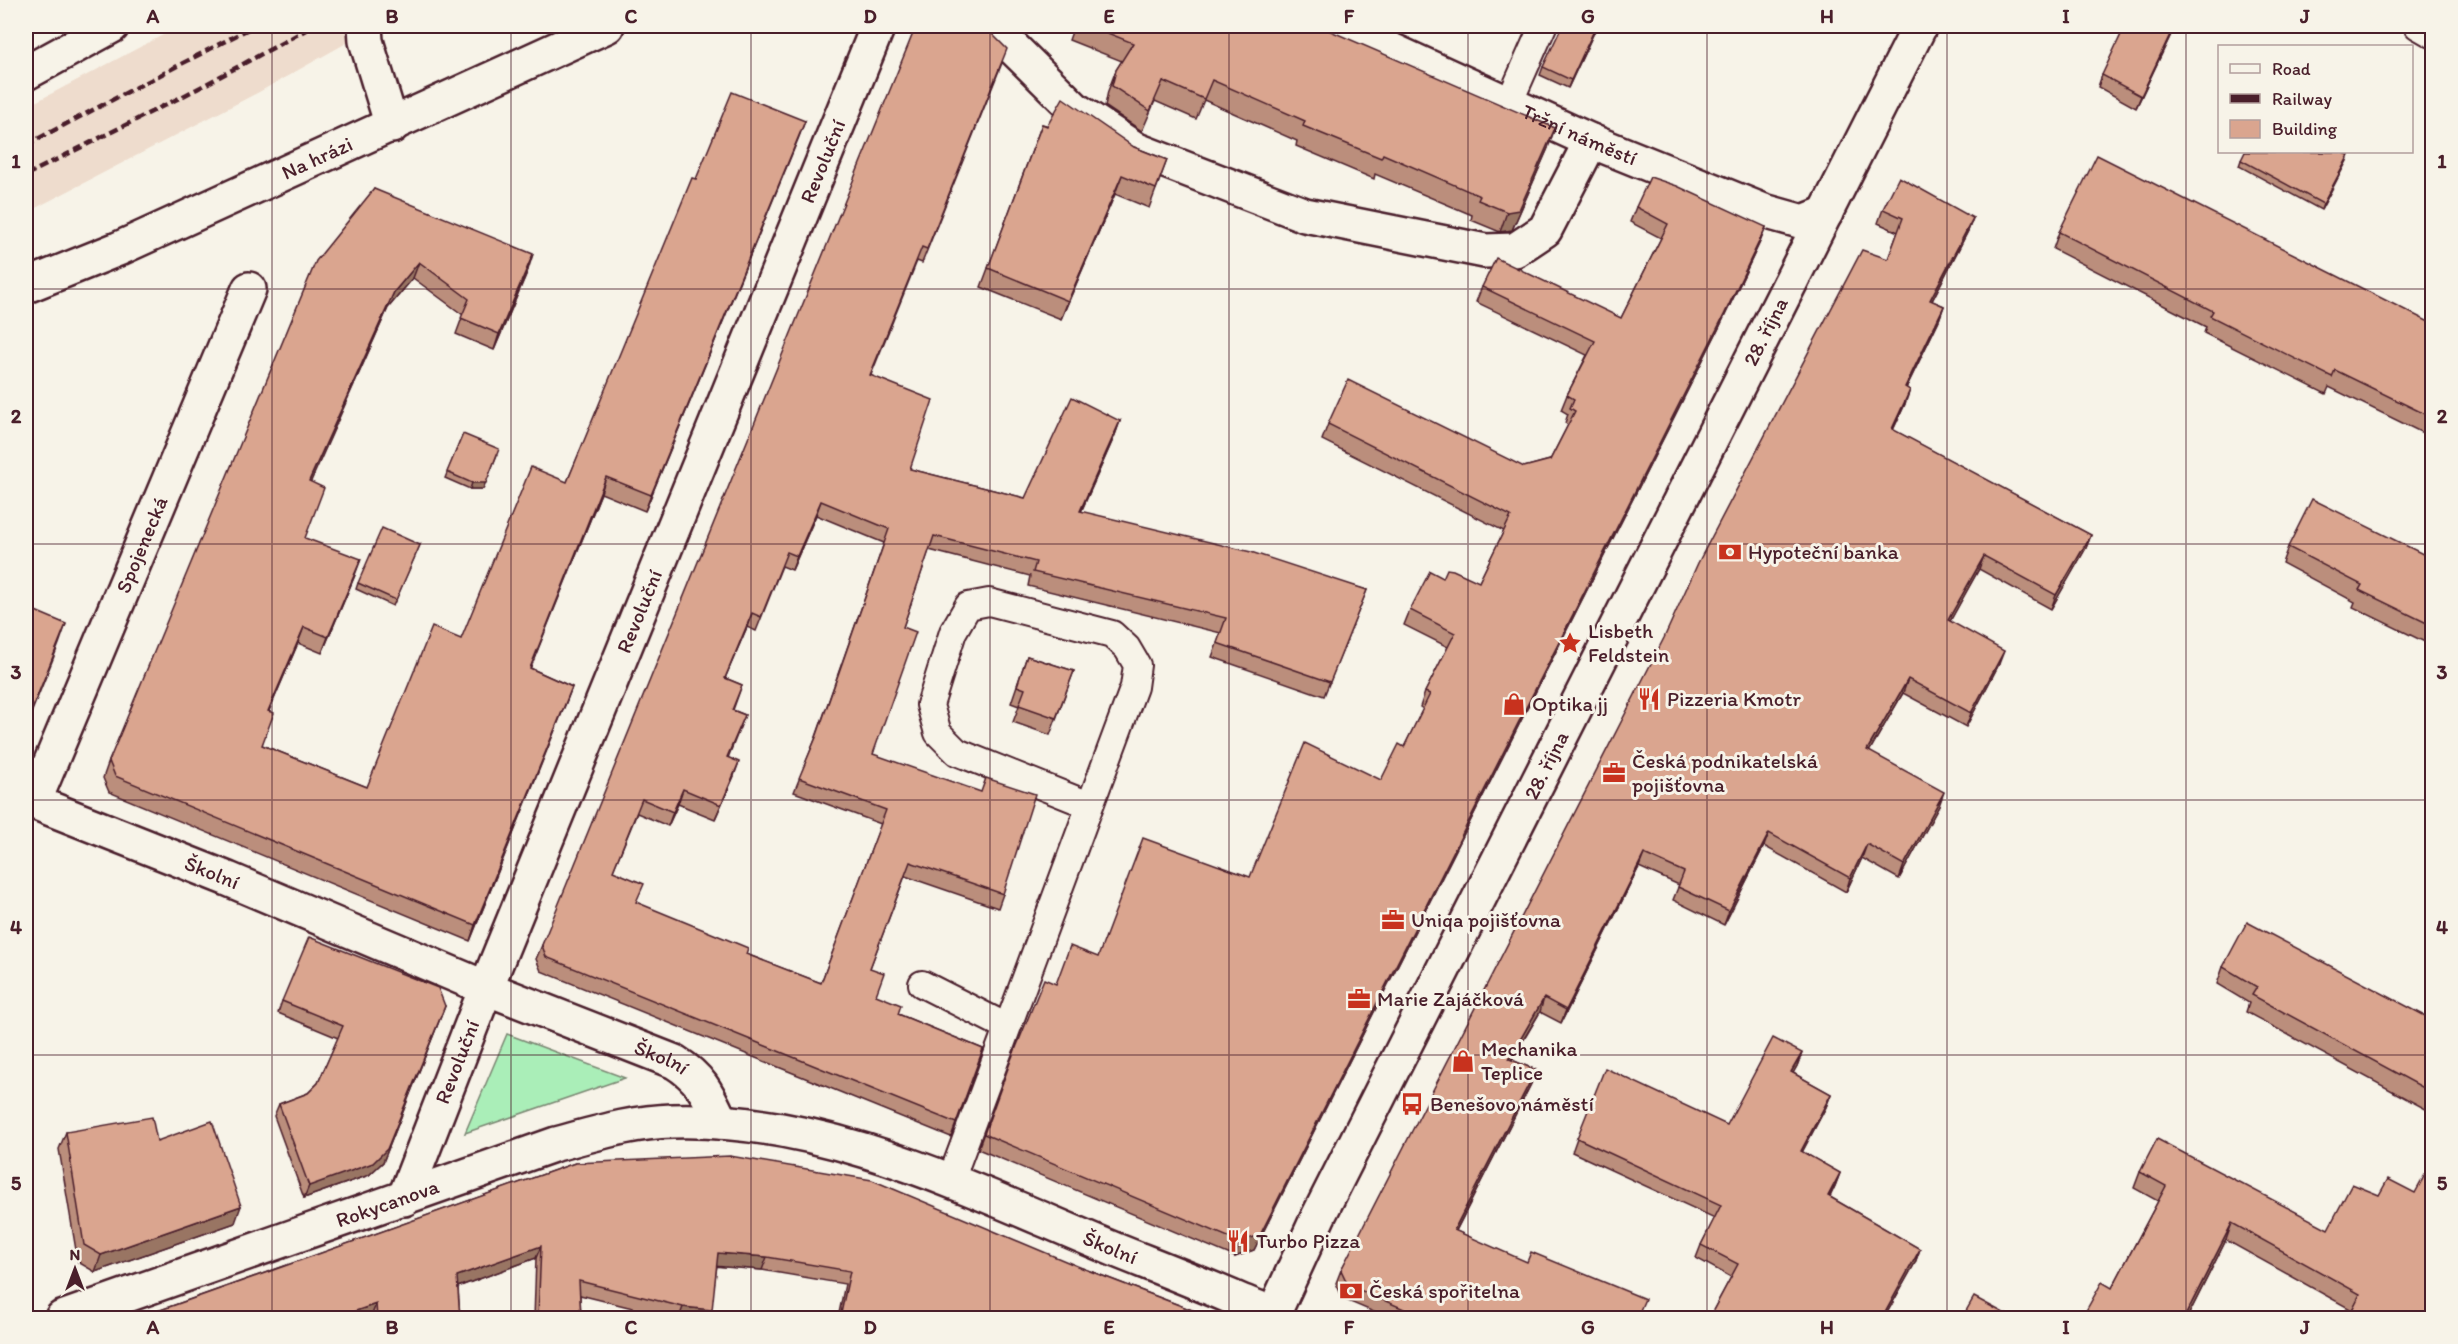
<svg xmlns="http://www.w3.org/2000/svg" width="2458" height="1344" font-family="Itim,sans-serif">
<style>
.built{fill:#eedccd}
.grass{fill:#aaeeb8;stroke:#7a8672;stroke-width:1.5}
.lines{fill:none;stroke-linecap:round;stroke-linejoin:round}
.service-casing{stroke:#4a1f2b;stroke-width:30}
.minor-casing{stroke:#4a1f2b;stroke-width:38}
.secondary-casing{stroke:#4a1f2b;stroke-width:38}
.service{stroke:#f7f3e8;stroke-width:26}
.minor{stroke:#f7f3e8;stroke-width:33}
.secondary{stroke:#f7f3e8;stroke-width:33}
.rail{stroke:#4a1f2b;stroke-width:4.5;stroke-dasharray:9 4.5;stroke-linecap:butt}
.wall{fill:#bb8e7b;stroke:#4a1f2b;stroke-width:1.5;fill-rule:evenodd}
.shaded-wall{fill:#997464;stroke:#4a1f2b;stroke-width:1.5}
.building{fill:#daa58f;stroke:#4a1f2b;stroke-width:1.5;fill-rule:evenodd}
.grid{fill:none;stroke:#4a1f2b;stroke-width:1.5;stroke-opacity:0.55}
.labels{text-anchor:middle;stroke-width:6;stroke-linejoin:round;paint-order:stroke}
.street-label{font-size:21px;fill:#4a1f2b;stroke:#f7f3e8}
.poi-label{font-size:21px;fill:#4a1f2b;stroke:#f7f3e8;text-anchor:start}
.neatline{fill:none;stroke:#4a1f2b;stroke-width:2}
.grid-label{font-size:20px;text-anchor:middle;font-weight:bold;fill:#4a1f2b}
</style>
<rect width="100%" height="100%" fill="#f7f3e8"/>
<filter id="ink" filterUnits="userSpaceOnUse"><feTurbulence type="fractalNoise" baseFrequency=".0167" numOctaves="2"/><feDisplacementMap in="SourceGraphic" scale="12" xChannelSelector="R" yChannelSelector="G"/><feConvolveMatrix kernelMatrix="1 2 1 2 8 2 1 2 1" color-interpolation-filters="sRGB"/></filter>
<g filter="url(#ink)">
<path class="built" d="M180,26h197l-118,66 -233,121v-106z"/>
<path class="grass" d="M507,1034l118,44 -160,55z"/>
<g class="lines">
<g class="service-casing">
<g id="service">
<path d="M2418,26l14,8"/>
<path d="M1509,103l34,-77"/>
<path d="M922,984l85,43"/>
<path d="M950,1182l184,-495 3,-22 -10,-17 -15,-14 -123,-32 -21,4 -15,26 -23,73 8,28 19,19 132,53"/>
</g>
</g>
<g class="minor-casing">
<g id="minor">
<path d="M365,26l1,15 26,85"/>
<path d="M994,26l5,8 76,75 62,41 168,65 180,36 30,-1 30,-20 46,-89"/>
<path id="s1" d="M1339,26l252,115 173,70 39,11 23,-9"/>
<path d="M26,73l86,-47"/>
<path id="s2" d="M26,799l202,80 258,109 189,74c27,17 33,33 46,60"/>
<path id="s3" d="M34,802l215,-513"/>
<path id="s4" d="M404,1199l82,-211 392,-962"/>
<path id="s5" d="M1273,1315l45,-98 602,-1191"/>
<path id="s6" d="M62,1318l494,-174c38,-10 76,-22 116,-23 157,-5 305,72 446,130 40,16 79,31 118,48 13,6 30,10 41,19"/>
</g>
</g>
<g class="secondary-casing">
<g id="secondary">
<path id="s7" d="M26,286l92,-37 489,-223"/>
</g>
</g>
<use href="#service" class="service"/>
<use href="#minor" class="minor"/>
<use href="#secondary" class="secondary"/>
<g class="rail">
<path d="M26,145l228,-119"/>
<path d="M26,175l171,-86 116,-63"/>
</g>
</g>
<g class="wall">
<path d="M1074,26h245l229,122 -36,82 -12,2 -29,-12 1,-5 -97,-41 -1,5 -78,-33 1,-5 -93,-41 -8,19 -41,-18 -13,30 -37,-25 3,-15 8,-21 6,-9 -53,-21z"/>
<path d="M1597,26l-29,62 -28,-13 3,-8z"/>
<path d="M2175,26l-39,82 -38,-21 4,-12z"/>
<path d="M1002,63l-80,200 -5,-2 -46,114 39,94 115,29 95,-77 -5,14 -34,77 286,78 -43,106 -112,-39 9,-24 -193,-47 2,-10 -101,-26 -26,77 -30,127 130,140 -5,14 -93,-32 -35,92 6,27 22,19 85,35 -32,88 -410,-166 -5,-12 6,-14zM816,515l68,28 -68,194 -22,55 87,32 -60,159 -75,-29 -109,-51 -24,-32 24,-58 31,13 10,-22 37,15 19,-43 -6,-18 17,-43 -12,-5 9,-25 -17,-7 22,-51 9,4 26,-65 10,4z"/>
<path d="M805,121l-160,390 -44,-18 -71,175 42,19 -102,254 -361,-149 -6,-14 6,-17 265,-572 154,81 -34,80 -38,-16 7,-19 -50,-37 -25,30 -78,174 -5,56 50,37 -33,78 -24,-10 -29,68 -7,34 105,42 94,-148 106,-157 129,-303z"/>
<path d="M1042,124l92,23 33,13 -18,48 -34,-14 -54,125 -80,-32z"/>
<path d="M2349,155l-28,55 -82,-44 2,-6z"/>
<path d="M1636,207l130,20 -6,15 -42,88 -464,920 -19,7 -257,-108 33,-89 45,-76 42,-27 152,-80 131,-97 23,-33 19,-38 -3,-2 5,-15 23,-45 -44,-22 6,-15 33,-32 36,4 25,-51 -182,-91 6,-16 196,43 26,-7 18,-35 -3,-2 3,-9 -7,-4 6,-15 20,-40 -111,-53 6,-15 139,31 40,-80 -31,-16z"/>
<path d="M1883,209l90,9 -5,13 -36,70 12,5 -5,14 -33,68 -1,16 -12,26 198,105 -5,13 -35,61 -72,-40 -29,52 49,43 -33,63 -63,-34 -34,58 70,55 -40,73 -37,-21 -16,34 -82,-46 -40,79 -51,-25 6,-15 -40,-18 -78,156 -21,-11 -28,48 24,10 -5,14 -75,147 190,87h-258l-45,-19 -7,-16 5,-13 547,-1011 10,-27 -20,-9z"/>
<path d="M2059,232l374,92v114l-104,-51 -3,7 -122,-61 2,-6 -153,-78z"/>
<path d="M463,434l20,55h-13l-25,-11z"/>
<path d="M420,545l-27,61 -37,-17 2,-6z"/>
<path d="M2288,547l145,12v87l-80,-39 2,-5 -73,-39z"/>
<path d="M1027,656l47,15 -24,64 -37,-13 6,-16 -8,-3z"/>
<path d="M2223,967l210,53v93l-187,-101 3,-9 -32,-19z"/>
<path d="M282,1001l163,5 -62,156 -14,13 -65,23 -30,-82 5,-12 29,-11 10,-10 20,-45 -60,-25z"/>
<path d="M1802,1053l-5,13 -4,7 38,21 -5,13 -24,45 38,21 -5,13 -5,11 90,52 -5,14 -31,55h-175l22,-41 -35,-19 5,-13 14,-27 -143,-66 5,-14 150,-13z"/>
<path d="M66,1132l91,9 78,82 -140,49 -17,-10 -19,-113z"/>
<path d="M575,1163l507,105 131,50h-375l7,-34 -83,-14 -45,-4 -8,52h-36l-93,-23 1,23h-47l2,-60 -78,29 2,31h-89v-1l-6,1h-227z"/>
<path d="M2140,1172l188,57 51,-34 36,-2 -63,117 -126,-70 -39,78h-105l30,-30 46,-87 -24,-13z"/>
</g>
<g class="shaded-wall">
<path d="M1596,26h1l-29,62 3,-8z"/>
<path d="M2174,26h1l-39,82 5,-12z"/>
<path d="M805,121l-6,16 -154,374 6,-16z"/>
<path d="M1555,128l-7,20 -36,82 -12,2 7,-20z"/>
<path d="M2349,155l-2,6 -26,49 2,-6z"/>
<path d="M1122,175l-7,19 -54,125 7,-18z"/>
<path d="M1973,218l-5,13 -43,83 5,-14z"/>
<path d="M1766,227l-6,15 -42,88 -464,920 -19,7 5,-15z"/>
<path d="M533,254l-5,16 -34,80 5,-16z"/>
<path d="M419,262l-6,16 -25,30 -84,189 5,-16 85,-189z"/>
<path d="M1944,306l-5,14 -39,81 5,-14z"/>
<path d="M1910,390l-5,14 -18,39 5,-14z"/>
<path d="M1120,421l-5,14 -40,90 5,-14z"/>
<path d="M497,455l-14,34h-13l2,-6z"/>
<path d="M606,477l-5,16 -77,191 6,-16z"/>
<path d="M821,501l-5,14 -24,55 5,-14z"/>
<path d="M2091,535l-5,13 -35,61 5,-14z"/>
<path d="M1984,556l-5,13 -36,65 5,-14z"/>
<path d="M361,559l-6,16 -33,78 6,-16z"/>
<path d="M752,613l-5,14 -28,65 6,-14z"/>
<path d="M66,624l-7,20 -33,82v-2z"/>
<path d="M304,627l-6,16 -36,84 6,-16z"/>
<path d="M2004,651l-5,13 -33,63 5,-14z"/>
<path d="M1908,679l-5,14 -41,71 5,-14z"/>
<path d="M572,687l-6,16 -96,238 5,-16z"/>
<path d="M739,762l-5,14 -19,43 6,-14z"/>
<path d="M683,789l-5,15 -10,22 5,-14z"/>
<path d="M1944,792l-5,14 -40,73 5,-14z"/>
<path d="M1769,833l-5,13 -40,79 5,-14z"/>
<path d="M1867,844l-5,14 -16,34 4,-14z"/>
<path d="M1644,854l-5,13 -78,156 5,-13z"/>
<path d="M1544,998l-4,14 -36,60 5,-13z"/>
<path d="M445,1006l-62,156 -14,13 -65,23 5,-12z"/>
<path d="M1802,1053l-5,13 -11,20 5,-14z"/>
<path d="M1536,1070l-5,14 -82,160 5,-14z"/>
<path d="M1831,1094l-5,13 -30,57 5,-13z"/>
<path d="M1840,1173l-5,13 -12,23 5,-13z"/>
<path d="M241,1206l-6,17 -140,49 6,-17z"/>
<path d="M2232,1223l-6,17 -39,78h-3z"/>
<path d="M541,1246l-5,12 -84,31 5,-13z"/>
<path d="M1920,1249l-5,14 -31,55h-2z"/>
<path d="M718,1253l49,4 -5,13 -49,-4z"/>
<path d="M376,1304l-5,13 -6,1h-30z"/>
<path d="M683,1307l29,3 -3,8h-30z"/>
</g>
<g class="building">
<path d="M916,26h68l23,23 -80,200 -5,-2 -52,128 63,25 -23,69 115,29 47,-101 48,24 -40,90 171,41 116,38 -37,92 -113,-39 9,-25 -193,-46 3,-10 -102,-26 -31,91 13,5 -43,122 108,38 5,-14 49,16 -32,100 -93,-32 -40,106 14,5 -8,22 25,10 -3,9 85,35 -27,74 -410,-166 -4,-12zM821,501l68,28 -72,206 -18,43 87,32 -65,173 -75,-29 2,-6 -112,-46 8,-18 -31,-13 29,-72 31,13 10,-23 38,16 18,-43 -12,-5 18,-42 -13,-5 10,-25 -17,-7 27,-65 9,4 26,-65 10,4z"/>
<path d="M1090,26h229l236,102 -36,82 -12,2 -29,-12 2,-4 -97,-42 -2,4 -78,-32 2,-5 -93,-41 -8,19 -41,-18 -13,30 -38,-25 4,-16 17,-27z"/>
<path d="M1562,26h34l-25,54 -28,-13z"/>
<path d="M2125,26h49l-33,70 -39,-21z"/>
<path d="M732,92l73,29 -154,374 -45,-18 -76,191 42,19 -97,238 -360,-149 -6,-15 207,-500 58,-72 159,65 -34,80 -38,-16 8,-19 -50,-37 -25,30 -85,189 15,7 -19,50 56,21 -33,78 -24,-10 -36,84 6,2 -12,32 105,42 65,-160 29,12 70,-172 36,15 125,-304 4,1z"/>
<path d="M1063,98l71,49 33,13 -11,29 -34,-14 -54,126 -80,-33 54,-144 5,2z"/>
<path d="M2245,152h96l8,3 -26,49 -82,-44z"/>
<path d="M2097,155l336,169v94l-98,-48 -3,7 -122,-61 3,-5 -154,-79z"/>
<path d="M1650,177l27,9 89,41 -42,88 -464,920 -20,7 -256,-108 27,-74 33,-81 12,5 14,-38 28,11 45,-119 107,39 55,-134 76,37 18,-36 5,3 26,-53 -5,-2 30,-59 -45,-23 20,-39 13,7 4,-9 6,1 26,12 32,-66 -183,-92 20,-44 176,87 26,-7 25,-49 -5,-3 4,-9 -7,-4 28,-54 -113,-54 14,-29 125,60 47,-94 -32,-17z"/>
<path d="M1899,177l74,41 -43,82 14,6 -39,81 5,3 -18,39 199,106 -35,60 -72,-39 -36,64 56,31 -33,62 -63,-34 -41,71 77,42 -40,73 -37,-21 -17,34 -81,-45 -40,78 -51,-24 6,-15 -40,-18 -78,156 -22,-12 -35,61 27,11 -82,160 73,32 4,-10 114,47 -7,16 8,3h-221l-77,-33 -7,-15 323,-632 34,-75 164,-313 26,9 15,-41 -20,-9z"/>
<path d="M463,434l36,15 -13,34h-14l-25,-11z"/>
<path d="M2312,499l121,60v67l-74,-36 3,-5 -74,-38z"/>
<path d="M382,528l38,17 -24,55 -38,-17z"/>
<path d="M26,607l40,17 -40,100z"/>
<path d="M1027,656l47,15 -18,47 -37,-13 6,-16 -8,-3z"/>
<path d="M2247,922l186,98v73l-181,-98 5,-8 -34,-20z"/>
<path d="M309,937l129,51 7,18 -58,143 -14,14 -64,23 -30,-82 29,-11 10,-10 25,-57 -61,-25z"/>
<path d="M1773,1038l29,15 -11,19 40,22 -30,57 39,22 -12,23 92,53 -38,69h-173l29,-54 -37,-19 20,-40 -144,-67 28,-70 122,57z"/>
<path d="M152,1117l5,24 55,-20 29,85 -140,49 -17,-10 -18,-113z"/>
<path d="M2157,1139l171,90 24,-45 27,11 9,-16 27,14 18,-33v158h-85l12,-24 -128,-71 -48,95h-102l20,-36 10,6 54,-102 -26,-14z"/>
<path d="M730,1156l142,24 210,88 131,50h-373l10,-47 -83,-14 -49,-4 -6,57 -29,-3 -104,-26 2,37h-43l3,-72 -84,30 3,42h-83l-1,-14 -41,14h-197l437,-155z"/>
<path d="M1974,1297l39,21h-51z"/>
</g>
</g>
<path class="grid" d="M272,26v1292M511,26v1292M751,26v1292M990,26v1292M1229,26v1292M1468,26v1292M1707,26v1292M1947,26v1292M2186,26v1292M26,289h2406M26,544h2406M26,800h2406M26,1055h2406"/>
<defs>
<g id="bank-bare" transform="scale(1.8)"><path d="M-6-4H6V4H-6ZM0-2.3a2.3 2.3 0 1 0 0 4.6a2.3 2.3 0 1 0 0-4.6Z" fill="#c8321e" stroke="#f7f3e8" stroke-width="2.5" paint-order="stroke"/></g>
<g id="sight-bare" transform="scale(1.8)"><path d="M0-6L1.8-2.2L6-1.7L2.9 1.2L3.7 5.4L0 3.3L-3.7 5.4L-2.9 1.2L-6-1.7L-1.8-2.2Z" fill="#c8321e" stroke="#f7f3e8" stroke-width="2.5" paint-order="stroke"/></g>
<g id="restaurant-bare" transform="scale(1.8)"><path d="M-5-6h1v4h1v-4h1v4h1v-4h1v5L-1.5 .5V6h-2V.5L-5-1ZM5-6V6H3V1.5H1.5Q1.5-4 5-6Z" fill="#c8321e" stroke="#f7f3e8" stroke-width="2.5" paint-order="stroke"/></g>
<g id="shop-bare" transform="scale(1.8)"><path d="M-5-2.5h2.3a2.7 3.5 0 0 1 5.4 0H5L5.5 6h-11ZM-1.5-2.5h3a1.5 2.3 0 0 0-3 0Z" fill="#c8321e" stroke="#f7f3e8" stroke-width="2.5" paint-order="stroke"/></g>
<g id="office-bare" transform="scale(1.8)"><path d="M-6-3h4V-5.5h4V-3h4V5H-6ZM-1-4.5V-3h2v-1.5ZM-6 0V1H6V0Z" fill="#c8321e" stroke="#f7f3e8" stroke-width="2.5" paint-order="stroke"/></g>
<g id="bus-bare" transform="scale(1.8)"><path d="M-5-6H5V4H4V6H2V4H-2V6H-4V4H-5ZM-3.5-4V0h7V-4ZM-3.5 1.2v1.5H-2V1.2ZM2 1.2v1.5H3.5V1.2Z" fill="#c8321e" stroke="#f7f3e8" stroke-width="2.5" paint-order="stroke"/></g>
</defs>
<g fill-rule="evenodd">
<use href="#bank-bare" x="1730" y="552"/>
<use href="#sight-bare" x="1570" y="643"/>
<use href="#restaurant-bare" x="1649" y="699"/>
<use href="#shop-bare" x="1514" y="704"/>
<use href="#office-bare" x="1614" y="773"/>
<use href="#office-bare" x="1393" y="920"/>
<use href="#office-bare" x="1359" y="999"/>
<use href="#shop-bare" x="1463" y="1061"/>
<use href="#bus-bare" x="1412" y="1104"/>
<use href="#restaurant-bare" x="1238" y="1241"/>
<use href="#bank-bare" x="1351" y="1291"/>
</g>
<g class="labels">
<g class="street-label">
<text dy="7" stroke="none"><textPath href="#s1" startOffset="264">Tržní náměstí</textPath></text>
<text dy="7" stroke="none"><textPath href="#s7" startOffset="318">Na hrázi</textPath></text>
<text dy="7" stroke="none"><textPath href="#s4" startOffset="1119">Revoluční</textPath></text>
<text dy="7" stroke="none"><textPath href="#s5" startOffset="1100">28. října</textPath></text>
<text dy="7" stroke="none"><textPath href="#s3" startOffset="279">Spojenecká</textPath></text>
<text dy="7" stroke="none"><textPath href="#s4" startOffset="633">Revoluční</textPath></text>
<text dy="7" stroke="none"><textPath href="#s5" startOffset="614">28. října</textPath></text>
<text dy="7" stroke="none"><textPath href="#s2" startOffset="200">Školní</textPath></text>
<text dy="7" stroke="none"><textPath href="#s2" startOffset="686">Školní</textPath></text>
<text dy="7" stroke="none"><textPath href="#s4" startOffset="147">Revoluční</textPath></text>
<text dy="7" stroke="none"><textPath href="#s6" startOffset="345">Rokycanova</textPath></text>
<text dy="7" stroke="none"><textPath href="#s6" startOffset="1102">Školní</textPath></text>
</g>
<g class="poi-label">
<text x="1748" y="559">Hypoteční banka</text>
<text x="1588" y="638">Lisbeth<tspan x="1588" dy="24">Feldstein</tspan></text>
<text x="1667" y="706">Pizzeria Kmotr</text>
<text x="1532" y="711">Optika jj</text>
<text x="1632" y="768">Česká podnikatelská<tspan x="1632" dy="24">pojišťovna</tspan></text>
<text x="1411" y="927">Uniqa pojišťovna</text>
<text x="1377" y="1006">Marie Zajáčková</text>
<text x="1481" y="1056">Mechanika<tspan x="1481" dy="24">Teplice</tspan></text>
<text x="1430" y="1111">Benešovo náměstí</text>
<text x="1256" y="1248">Turbo Pizza</text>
<text x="1369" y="1298">Česká spořitelna</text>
</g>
</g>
<rect width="2458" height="1344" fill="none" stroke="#f7f3e8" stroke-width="66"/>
<rect x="2218" y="45" width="195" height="108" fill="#f7f3e8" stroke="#b29e9c" stroke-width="1.5"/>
<rect x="2230" y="64" width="30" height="9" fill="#f7f3e8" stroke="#b29e9c" stroke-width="1.5"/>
<text x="2272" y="75" font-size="18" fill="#4a1f2b">Road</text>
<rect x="2230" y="94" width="30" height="9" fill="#4a1f2b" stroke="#b29e9c" stroke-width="1.5"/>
<text x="2272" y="105" font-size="18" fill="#4a1f2b">Railway</text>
<rect x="2230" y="120" width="30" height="18" fill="#daa58f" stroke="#b29e9c" stroke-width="1.5"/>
<text x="2272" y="135" font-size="18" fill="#4a1f2b">Building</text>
<g transform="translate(75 1269)" stroke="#f7f3e8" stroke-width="4.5" paint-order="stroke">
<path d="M0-4.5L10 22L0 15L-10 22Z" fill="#4a1f2b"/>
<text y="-9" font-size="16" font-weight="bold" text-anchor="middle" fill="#4a1f2b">N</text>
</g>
<rect x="33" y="33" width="2392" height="1278" class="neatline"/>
<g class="grid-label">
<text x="153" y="23">A</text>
<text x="392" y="23">B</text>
<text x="631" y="23">C</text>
<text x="870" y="23">D</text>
<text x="1109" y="23">E</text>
<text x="1349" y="23">F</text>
<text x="1588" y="23">G</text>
<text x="1827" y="23">H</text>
<text x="2066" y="23">I</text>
<text x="2305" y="23">J</text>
<text x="16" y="168">1</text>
<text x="2442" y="168">1</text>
<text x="16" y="423">2</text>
<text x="2442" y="423">2</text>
<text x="16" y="679">3</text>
<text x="2442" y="679">3</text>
<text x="16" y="934">4</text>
<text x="2442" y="934">4</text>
<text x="16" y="1190">5</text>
<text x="2442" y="1190">5</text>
<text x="153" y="1334">A</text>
<text x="392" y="1334">B</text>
<text x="631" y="1334">C</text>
<text x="870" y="1334">D</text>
<text x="1109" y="1334">E</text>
<text x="1349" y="1334">F</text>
<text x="1588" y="1334">G</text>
<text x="1827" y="1334">H</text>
<text x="2066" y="1334">I</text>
<text x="2305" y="1334">J</text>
</g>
</svg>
